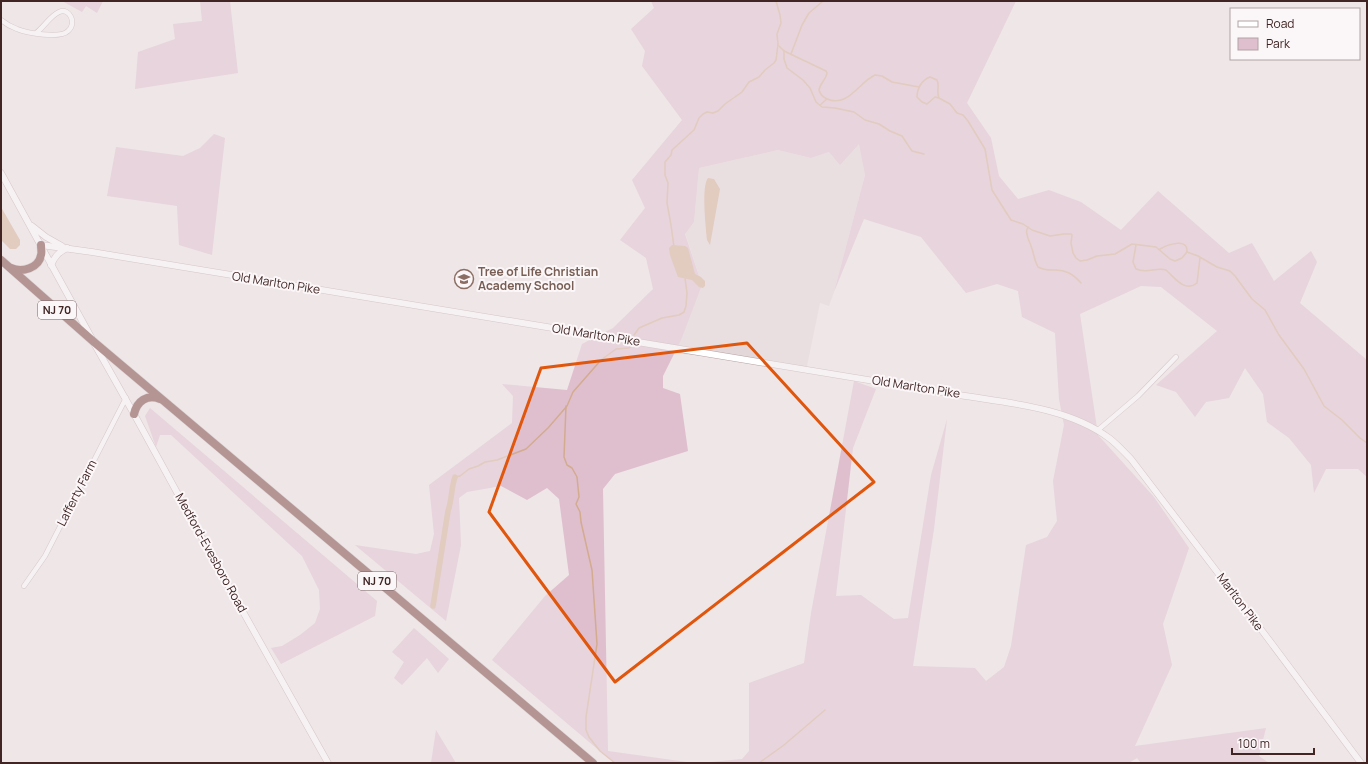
<svg xmlns="http://www.w3.org/2000/svg" width="1368" height="764" font-family="Manrope,sans-serif">
<style>
.built{fill:#e3d7d9}
.green{fill:#dfbfce}
.water{fill:#d3ab8f}
.lines{fill:none;stroke-linecap:round;stroke-linejoin:round}
.stream{stroke:#d3ab8f;stroke-width:1.5}
.canal{stroke:#d3ab8f;stroke-width:5.5}
.street-casing{stroke:#b7a8a9;stroke-width:5.5}
.secondary-casing{stroke:#b7a1a3;stroke-width:7}
.highway-casing{stroke:#cac2c2;stroke-width:9}
.street{stroke:#fff;stroke-width:4.5}
.secondary{stroke:#fff;stroke-width:6}
.highway{stroke:#6e3430;stroke-width:8}
.marked{fill:none;stroke:#e0560d;stroke-width:3;stroke-linejoin:round}
.labels{text-anchor:middle;stroke-width:4;stroke-linejoin:round;paint-order:stroke}
.shield{fill:#fbf7f8;stroke:#796364;stroke-width:1}
.shield-label{font-size:11px;font-weight:bold;fill:#412424}
.education-label{font-size:12px;font-weight:bold;fill:#785e54;stroke:#fbf7f8;text-anchor:start}
.street-label{font-size:12px;fill:#412424;stroke:#fbf7f8}
</style>
<rect width="100%" height="100%" fill="#efe6e7"/>
<path class="built" d="M860,144l5,31 -31,117 -5,14 -9,-3 -14,68 -67,-11 -64,-7 27,-68 -17,-52 9,-11 5,-54 79,-18 33,8 18,-6z"/>
<g class="green">
<path d="M62,1h41l-6,12 -11,-7 -4,6z"/>
<path d="M200,1h30l8,72 -103,16 3,-37 37,-13 -2,-15 29,-3z"/>
<path d="M651,1h365l-49,102 24,35 8,38 19,23 31,-9 32,12 40,28 37,-39 71,62 23,-10 22,38 37,-30 6,11 -17,41 67,57v117l-9,-8h-32l-12,24 -3,-28 -22,-27 -22,-16 -4,-28 -18,-26 -16,30 -23,4 -11,15 -19,-25 -20,-7 61,-54 -56,-44 -20,-1 -61,28 18,121 56,62 35,51 -26,76 9,41 -37,81 131,-18 -7,28 10,7h-128l-4,-5 -8,5h-429l42,-4 7,-8v-68l55,-20 7,-50 43,-232 22,8 -23,59 -17,148 25,-1 33,24 14,-1 23,-143 16,-56 -13,110 -21,137 62,2 11,13 18,-14 7,-21 15,-101 21,-8 10,-16 -4,-40 11,-56 -5,-26 -4,-66 -33,-16 -4,-26 -21,-7 -31,9 -45,-56 -57,-18 -30,73 31,-117 -6,-31 -19,21 -11,-13 -18,6 -33,-8 -79,18 -5,54 -9,12 17,51 -21,55 -18,36v12l17,6 8,57 -73,23 -12,15 5,262 86,12h-80l-122,-103 53,-64 24,-21 -10,-76 -12,-11 -20,12 -26,-14 -34,6 -8,6 2,47 -15,76 -91,-76 61,9 14,-3 4,-17 -5,-49 83,-62 1,-27 -11,-12 65,6 15,-46 31,-16 40,-39 -7,-31 -26,-18 25,-32 -13,-28 50,-60 -40,-54 3,-15 -14,-22 23,-21z"/>
<path d="M214,134l11,4 -13,117 -33,-10 -2,-39 -70,-10 9,-49 67,9 17,-8z"/>
<path d="M150,408l227,193 -2,15 -94,48 -10,-16 11,-2 18,-11 15,-12 5,-14 -1,-19 -17,-34 -131,-121h-11l-4,12 -11,-31z"/>
<path d="M414,628l35,31 -11,14 -11,-15 -25,27 -8,-7 10,-16 -12,-10z"/>
<path d="M436,730l20,33h-25z"/>
</g>
<g class="water">
<path d="M708,178l6,1 6,10 -10,56 -3,-5c-1,-12 -6,-54 1,-62z"/>
<path d="M1,207l19,33v5l-4,4h-6l-9,-9z"/>
<path d="M672,245l13,1 3,2 7,26 6,3 4,4v5l-2,2 -4,-1 -7,-7 -14,-3 -8,-22 -1,-7z"/>
</g>
<g class="lines">
<g class="stream">
<path d="M779,46l5,5 42,20 1,2c-1,7 -7,10 -8,17 1,4 4,7 8,9 21,9 32,-17 48,-24l7,1 10,6 27,5"/>
<path d="M784,51v8l3,9 16,12 7,8 6,14 6,5 13,1 19,4 11,8 14,4 11,7 12,5 10,15 12,3"/>
<path d="M791,54l11,-29 7,-12 14,-12"/>
<path d="M939,98c-3,-6 1,-12 -2,-18l-7,-3c-8,3 -13,11 -13,20l5,5 5,2 8,-7 4,1 11,6 7,9 6,2 5,6 17,28 7,41 19,30 12,4 9,6 18,6 14,-2h7l1,1 -1,8 2,10 3,5 4,3 7,-1 10,-4 18,-2 17,-10 24,3 14,12 5,2 7,-3 5,-6"/>
<path d="M820,105l7,-6"/>
<path d="M1028,227c-1,2 -2,5 -1,7 0,4 3,8 4,12 3,7 3,14 7,21 5,3 10,3 15,3 12,-1 20,4 28,13"/>
<path d="M1136,245l-3,17 3,7c11,5 20,-2 30,1 9,8 19,23 31,13l3,-25"/>
<path d="M674,247l-3,-22 -4,-22 1,-20 -3,-8v-13l6,-7 1,-5 22,-20 5,-12 4,-4 4,-2 6,1 5,-2 7,-7 17,-12 7,-10 10,-5 6,-7 9,-7 2,-3 2,-16 -1,-10 4,-11 -1,-8 -4,-14"/>
<path d="M1160,249c7,-4 28,-12 27,3"/>
<path d="M1187,252l11,4 19,11 13,4 5,5 17,23 13,11 14,25 25,34 20,37 18,14 18,18 7,5"/>
<path d="M634,335l5,-7 23,-10 17,-3 5,-3 2,-6 1,-13 -2,-15"/>
<path d="M566,406l-2,51 3,8 5,3 5,9 2,20 -3,7 4,8 1,10 11,48 5,74 -11,73v13l3,7 11,14 15,12"/>
<path d="M455,477l5,-1 9,-7 9,-3 7,-4 12,-2 29,-11 22,-21 19,-22 6,-14 28,-32 15,-11 13,-1 3,-2"/>
<path d="M759,763l25,-18 41,-35"/>
</g>
<path class="canal" d="M433,606l15,-95c4,-11 3,-22 7,-34"/>
<g class="street-casing">
<g id="street">
<path d="M1,20c5,4 10,7 16,9 10,4 43,10 51,2 9,-7 2,-24 -9,-19 -9,4 -15,15 -23,21"/>
<path d="M1098,430l40,-34 38,-39"/>
<path d="M24,586l21,-30 81,-158"/>
</g>
</g>
<g class="secondary-casing">
<g id="secondary">
<path d="M1,173l90,164"/>
<path d="M32,226l14,11 16,9"/>
<path d="M41,245l51,7 867,143c48,8 109,12 150,43 8,6 15,14 22,21l132,173 98,131"/>
<path d="M51,265c4,-9 8,-13 16,-17"/>
<path d="M95,345l39,69 85,155 109,194"/>
</g>
</g>
<g class="highway-casing">
<g id="highway">
<path d="M1,260l93,82 499,421"/>
<path d="M11,268c11,5 28,0 30,-13 1,-2 0,-7 0,-10"/>
<path d="M134,414c3,-13 13,-20 26,-15"/>
</g>
</g>
<use href="#street" class="street"/>
<use href="#secondary" class="secondary"/>
<use href="#highway" class="highway"/>
</g>
<path d="M0 0H1368V764H0ZM747,343l127,139 -259,200 -126,-170 52,-144z" fill="#efe6e7" fill-opacity=".55" fill-rule="evenodd"/>
<path class="marked" d="M747,343l127,139 -259,200 -126,-170 52,-144z"/>
<defs>
<g id="school-ring" transform="scale(1)"><circle r="9.5" fill="#fbf7f8" stroke="#8d6e63" stroke-width="1.5"/><path d="M0-5L7-2L0 1L-7-2ZM-4 1L0 2.5L4 1V4Q0 6-4 4Z" fill="#8d6e63"/></g>
</defs>
<g fill-rule="evenodd">
<use href="#school-ring" x="464" y="279"/>
</g>
<g class="labels">
<g class="shield">
<rect x="38" y="301" width="38" height="18" rx="3"/>
<rect x="358" y="572" width="38" height="18" rx="3"/>
</g>
<g class="shield-label">
<text x="57" y="314">NJ 70</text>
<text x="377" y="585">NJ 70</text>
</g>
<g class="education-label">
<text x="478" y="276">Tree of Life Christian<tspan x="478" dy="14">Academy School</tspan></text>
</g>
<g class="street-label">
<text transform="translate(276 283) rotate(9)" y="4">Old Marlton Pike</text>
<text transform="translate(596 335) rotate(9)" y="4">Old Marlton Pike</text>
<text transform="translate(916 387) rotate(9)" y="4">Old Marlton Pike</text>
<text transform="translate(77 493) rotate(-63)" y="4">Lafferty Farm</text>
<text transform="translate(211 553) rotate(61)" y="4">Medford-Evesboro Road</text>
<text transform="translate(1240 602) rotate(53)" y="4">Marlton Pike</text>
</g>
</g>
<rect width="1368" height="764" fill="none" stroke="#412424" stroke-width="4"/>
<rect x="1230" y="8" width="130" height="52" fill="#fbf7f8" stroke="#b1a3a3"/>
<rect x="1238" y="21" width="20" height="6" fill="#ffffff" stroke="#b1a3a3"/>
<text x="1266" y="28" font-size="12" fill="#412424">Road</text>
<rect x="1238" y="38" width="20" height="12" fill="#dfbfce" stroke="#b1a3a3"/>
<text x="1266" y="48" font-size="12" fill="#412424">Park</text>
<path d="M1232 748v6h82v-6" fill="none" stroke="#412424" stroke-width="2"/>
<text x="1238" y="748" font-size="12" fill="#412424" stroke="#fbf7f8" stroke-width="3" paint-order="stroke">100 m</text>
</svg>
